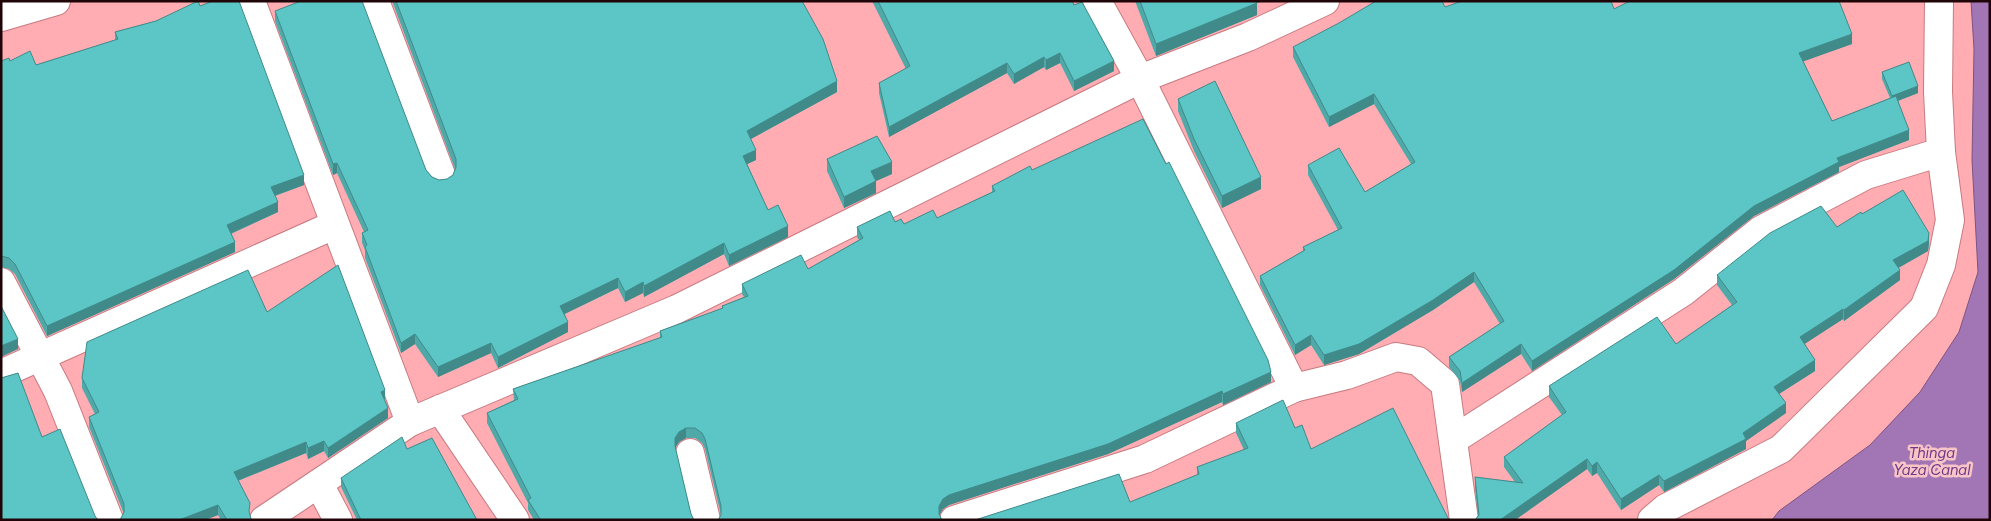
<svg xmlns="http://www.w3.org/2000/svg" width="1991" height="521" font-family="Figtree,sans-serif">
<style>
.water{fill:#a276b5;stroke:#7b5481}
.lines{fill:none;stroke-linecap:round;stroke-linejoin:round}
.street-casing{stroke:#c87a80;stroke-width:30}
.street{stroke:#fff;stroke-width:28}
.wall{fill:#4fa9a9}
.shaded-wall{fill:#408a8a}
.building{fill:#5cc5c5;stroke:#408a8a}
.labels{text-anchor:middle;stroke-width:5;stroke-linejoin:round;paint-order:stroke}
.water-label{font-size:15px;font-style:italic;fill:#6f3886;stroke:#f7c4c7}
</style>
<rect width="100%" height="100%" fill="#ffadb2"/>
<path class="water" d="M1971,1h19v519h-218l7,-9 91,-66 50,-53 39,-60 19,-60 -6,-112 2,-111z"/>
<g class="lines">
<g class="street-casing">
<g id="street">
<path d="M251,1l159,421"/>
<path d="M375,1l66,174"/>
<path d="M1097,1l43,78 154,309"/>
<path d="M1,17l55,-16"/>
<path d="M1,282l57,109 51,129"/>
<path d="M1,374l333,-149"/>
<path d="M440,409l75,111"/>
<path d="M1453,440l230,-148 78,-62 105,-55 75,-23"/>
<path d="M690,453l16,67"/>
<path d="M319,484l19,36"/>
<path d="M264,520l146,-98 267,-113 463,-230 108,-42 77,-36"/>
<path d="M954,520l191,-61 149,-71 53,-13 49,-18 22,4 27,23 19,136"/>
<path d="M1652,520l14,-12 115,-59 143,-141 17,-43 9,-45 -9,-68 -3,-60 1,-91"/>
</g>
</g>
<use href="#street" class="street"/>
</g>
<g class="wall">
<path d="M392,1h410l35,91 -86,47 5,21 -9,4 21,46 20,27 -59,29 -5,-12 -80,43 -1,-4 -18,9 -7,-14 -53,26 3,18 -70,36 -7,-15 -53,24 -23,-33 -14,9 -36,-95v-8l-3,-7v-10l2,-1 -27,-59 -4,2 -58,-154v-10l151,159 6,7 7,3 8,-1 6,-4 2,-6z"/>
<path d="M872,1h200l42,70 -40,20 -14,-28 -14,7 -2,-3 -30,17 -7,-11 -118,64 -10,-44v-10l27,-14z"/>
<path d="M1135,1h128l-6,2v12l-101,41z"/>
<path d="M200,6l104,179 -29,11 3,16 -47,22 4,18 -188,84 -32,-62 -6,-5 -8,-2v-206l35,4 79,-25v-8l41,-11z"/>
<path d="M1445,7l169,2 238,35 -49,17 29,60 58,-23 -8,-19v-7l36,21 -20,8 11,39 -70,27v5l-85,44 -80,63 -142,92 -11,-17 -59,38 -2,-11 -11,-14v-10l51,-33 -26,-42 -41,28 -74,44 -35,11 -13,-20 -16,10 -35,-70v-9l43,-25v-4l35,-17 -30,-55v-10l57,27 46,-28 -37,-60 -45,23 -36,-70v-10z"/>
<path d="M1178,99l83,90 -39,19 -28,-57 -16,-40z"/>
<path d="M827,159l65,15 -16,7v12l-32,15 -17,-37z"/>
<path d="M1032,170l239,212 -48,23 -1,-3 -114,52 -159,51 -6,4 -222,6 -16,-66 -3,-6 -7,-5h-9l-7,4 -4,6 16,66 3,6h-160l-6,-10v-7l-41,-80v-10l27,-13 -1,-11 147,-51v-7l62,-22v-3l22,-9 -2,-3v-10l66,-15 51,-29 -2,-3v-10l38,-5 9,2 33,-6 55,-26v-6z"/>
<path d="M1862,214l67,29 -1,8 -30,17 2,12 -56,41 -1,-2 -39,25 11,27 -36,23 7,19 -40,28v8l-82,43 -5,-7 -38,25 -24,-37 -5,3 -5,-7 -72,51h-40l3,-4 -3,-28v-11l40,5 -11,-15v-10l58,-42 -13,-18v-11l127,-42 56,-39 -15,-20v-10l120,-48z"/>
<path d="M267,312l118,89 3,17 -60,40 -4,-7 -16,8 -2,-6 -68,28 13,38 2,1h-32l-3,-5 -13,5h-85l4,-6 -35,-87v-10l6,-3 -13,-26v-10z"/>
<path d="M1236,423l59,5 16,21 -181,53 67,-27v-8l47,-17 -8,-17z"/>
<path d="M407,449l70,71h-120l-16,-33v-9z"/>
</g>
<g class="shaded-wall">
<path d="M1257,3v12l-101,41v-12z"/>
<path d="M1852,34v10l-53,19v-10z"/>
<path d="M1060,53v10l-14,7v-10z"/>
<path d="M1044,57v10l-30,17v-10z"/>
<path d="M1114,61v10l-40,20v-10z"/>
<path d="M1007,63v10l-118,64v-10z"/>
<path d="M837,81v11l-90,49v-10z"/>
<path d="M1918,86v7l-26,10v-7z"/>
<path d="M1374,94v10l-45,23v-10z"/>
<path d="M1909,130v10l-70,27v5l-85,44 -80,63 -142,92v-10l222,-155 83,-48z"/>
<path d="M756,150v10l-13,6v-10z"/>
<path d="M892,162v12l-16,7v12l-32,15v-11l27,-26z"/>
<path d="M337,163v10l-4,2v-11z"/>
<path d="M304,175v10l-33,12v-10z"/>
<path d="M1261,177v12l-39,19v-12z"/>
<path d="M278,202v10l-51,23v-10z"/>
<path d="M788,226v11l-59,29v-11z"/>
<path d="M1929,233v10l-1,8 -35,20v-11z"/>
<path d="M235,242v10l-188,84v-10z"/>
<path d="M724,243v11l-80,43v-11z"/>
<path d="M1,256h1v10l-1,1z"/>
<path d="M1900,270v10l-56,41v-11z"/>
<path d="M1474,272v10l-41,28 -74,44 -35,11v-10z"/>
<path d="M618,278v10l-58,28v-10z"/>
<path d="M643,282v11l-18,9v-10z"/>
<path d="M1843,309v10l-43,28v-10z"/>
<path d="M568,322v10l-70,36v-11z"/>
<path d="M415,334v10l-14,9v-10z"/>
<path d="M1311,335v10l-16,10v-10z"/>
<path d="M18,339v10l-17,8v-11z"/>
<path d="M491,343v10l-53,24v-10z"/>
<path d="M1521,344v10l-59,38v-9z"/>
<path d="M1815,360v11l-41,26v-10z"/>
<path d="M1271,372v10l-48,23v-11z"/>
<path d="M385,390v11l-4,-9z"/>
<path d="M1222,391v11l-114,52 -159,51 -6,4 -4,7v-10l4,-7 6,-4z"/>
<path d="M1786,403v10l-40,28v8l-82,43v-11l79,-48z"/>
<path d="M388,408v10l-60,40v-10z"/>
<path d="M686,428v10l-7,4 -4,6v-10l4,-6z"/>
<path d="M324,441v10l-16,8v-11z"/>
<path d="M306,442v11l-72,29v-10z"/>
<path d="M1587,459v10l-72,51h-15z"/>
<path d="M1597,462v11l-5,3v-10z"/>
<path d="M1659,475v10l-38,25v-11z"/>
<path d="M218,505v10l-13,5h-26z"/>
</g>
<g class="building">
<path d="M198,1l2,5 13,-5h26l65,174 -33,12 7,15 -51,23 8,17 -188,84 -32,-62 -6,-6 -8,-2v-195l8,-3 1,3 20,-10 6,14 82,-26 -3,-7 41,-11z"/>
<path d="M301,1h61l64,169 6,7 7,3 8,-1 6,-4 3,-8v-8l-60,-158h406l21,38 14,42 -90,50 9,19 -13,6 25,54 10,-5 10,21 -59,29 -5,-12 -80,43 -1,-4 -18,10 -7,-14 -58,28 8,16 -70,35 -7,-14 -53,24 -23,-33 -14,9 -36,-96 2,-2 -5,-12 6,-3 -31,-67 -4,1 -58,-153z"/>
<path d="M878,1h194l2,4 8,-3 32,59 -40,20 -14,-28 -14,7 -2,-3 -30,17 -7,-11 -118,64 -10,-44 31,-17z"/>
<path d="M1140,1h116l1,2 -101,41z"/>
<path d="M1376,1h66l3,6 17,-6h149l3,8 16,-8h209l13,33 -53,19 33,68 64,-25 13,34 -72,28 2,4 -85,44 -80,64 -142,91 -11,-17 -59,39 -2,-12 -11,-14 55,-36 -30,-49 -41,28 -74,44 -35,11 -13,-20 -16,10 -35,-69 45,-26 -2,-3 39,-19 -34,-63 31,-17 26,44 50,-30 -41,-68 -45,23 -36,-70 46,-24z"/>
<path d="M1909,62l9,24 -26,10 -10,-24z"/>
<path d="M1215,81l46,96 -39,19 -28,-57 -16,-40z"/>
<path d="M1143,119l23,45 3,-2 99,198 3,12 -48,22 -1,-3 -114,53 -159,51 -6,4 -4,7v8l3,6h-224l3,-5v-9l-16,-67 -3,-6 -7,-5h-9l-7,4 -4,6v8l16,68 3,6h-155l1,-1 -12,-19 3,-2 -44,-85 31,-14 -5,-10 149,-52 -2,-6 63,-23 -1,-2 26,-10 -6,-12 59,-29 7,14 55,-31 -6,-11 33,-16 5,11 6,-3 3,5 29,-14 4,8 58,-27 -3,-5 38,-20 2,4z"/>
<path d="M877,136l15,26 -21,9 5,10 -32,16 -17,-38z"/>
<path d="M1903,190l26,43 -1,8 -35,19 7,10 -56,40 -1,-1 -43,28 15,23 -41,27 12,16 -43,30 3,6 -82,42 -5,-6 -38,24 -24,-37 -5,4 -5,-7 -87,61h-25l4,-5 -4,-38 48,6 -19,-26 62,-45 -17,-26 108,-69 19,27 61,-42 -20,-27 53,-42 51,-27 16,21 24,-15 1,2z"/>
<path d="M338,265l47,125 -4,2 7,16 -60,40 -4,-7 -16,7 -2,-6 -72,30 16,31 -1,8 2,8 2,1h-26l-9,-15 -39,15h-59l4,-8v-8l-35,-87 10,-5 -17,-34 5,-36 161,-72 19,42z"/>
<path d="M1,306l17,33 -17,7z"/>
<path d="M18,373l24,64 18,-8 35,87 3,4h-97v-142z"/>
<path d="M1283,400l12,28 7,-3 9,24 82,-41 56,112h-474l144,-46 11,28 69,-28 -2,-7 51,-19 -12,-25z"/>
<path d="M402,437l5,12 25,-11 45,82h-116l-20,-42z"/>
</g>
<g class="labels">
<g class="water-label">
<text x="1932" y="458">Thinga<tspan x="1932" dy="17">Yaza Canal</tspan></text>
</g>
</g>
<rect width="1991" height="521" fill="none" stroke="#200508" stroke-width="5"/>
</svg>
